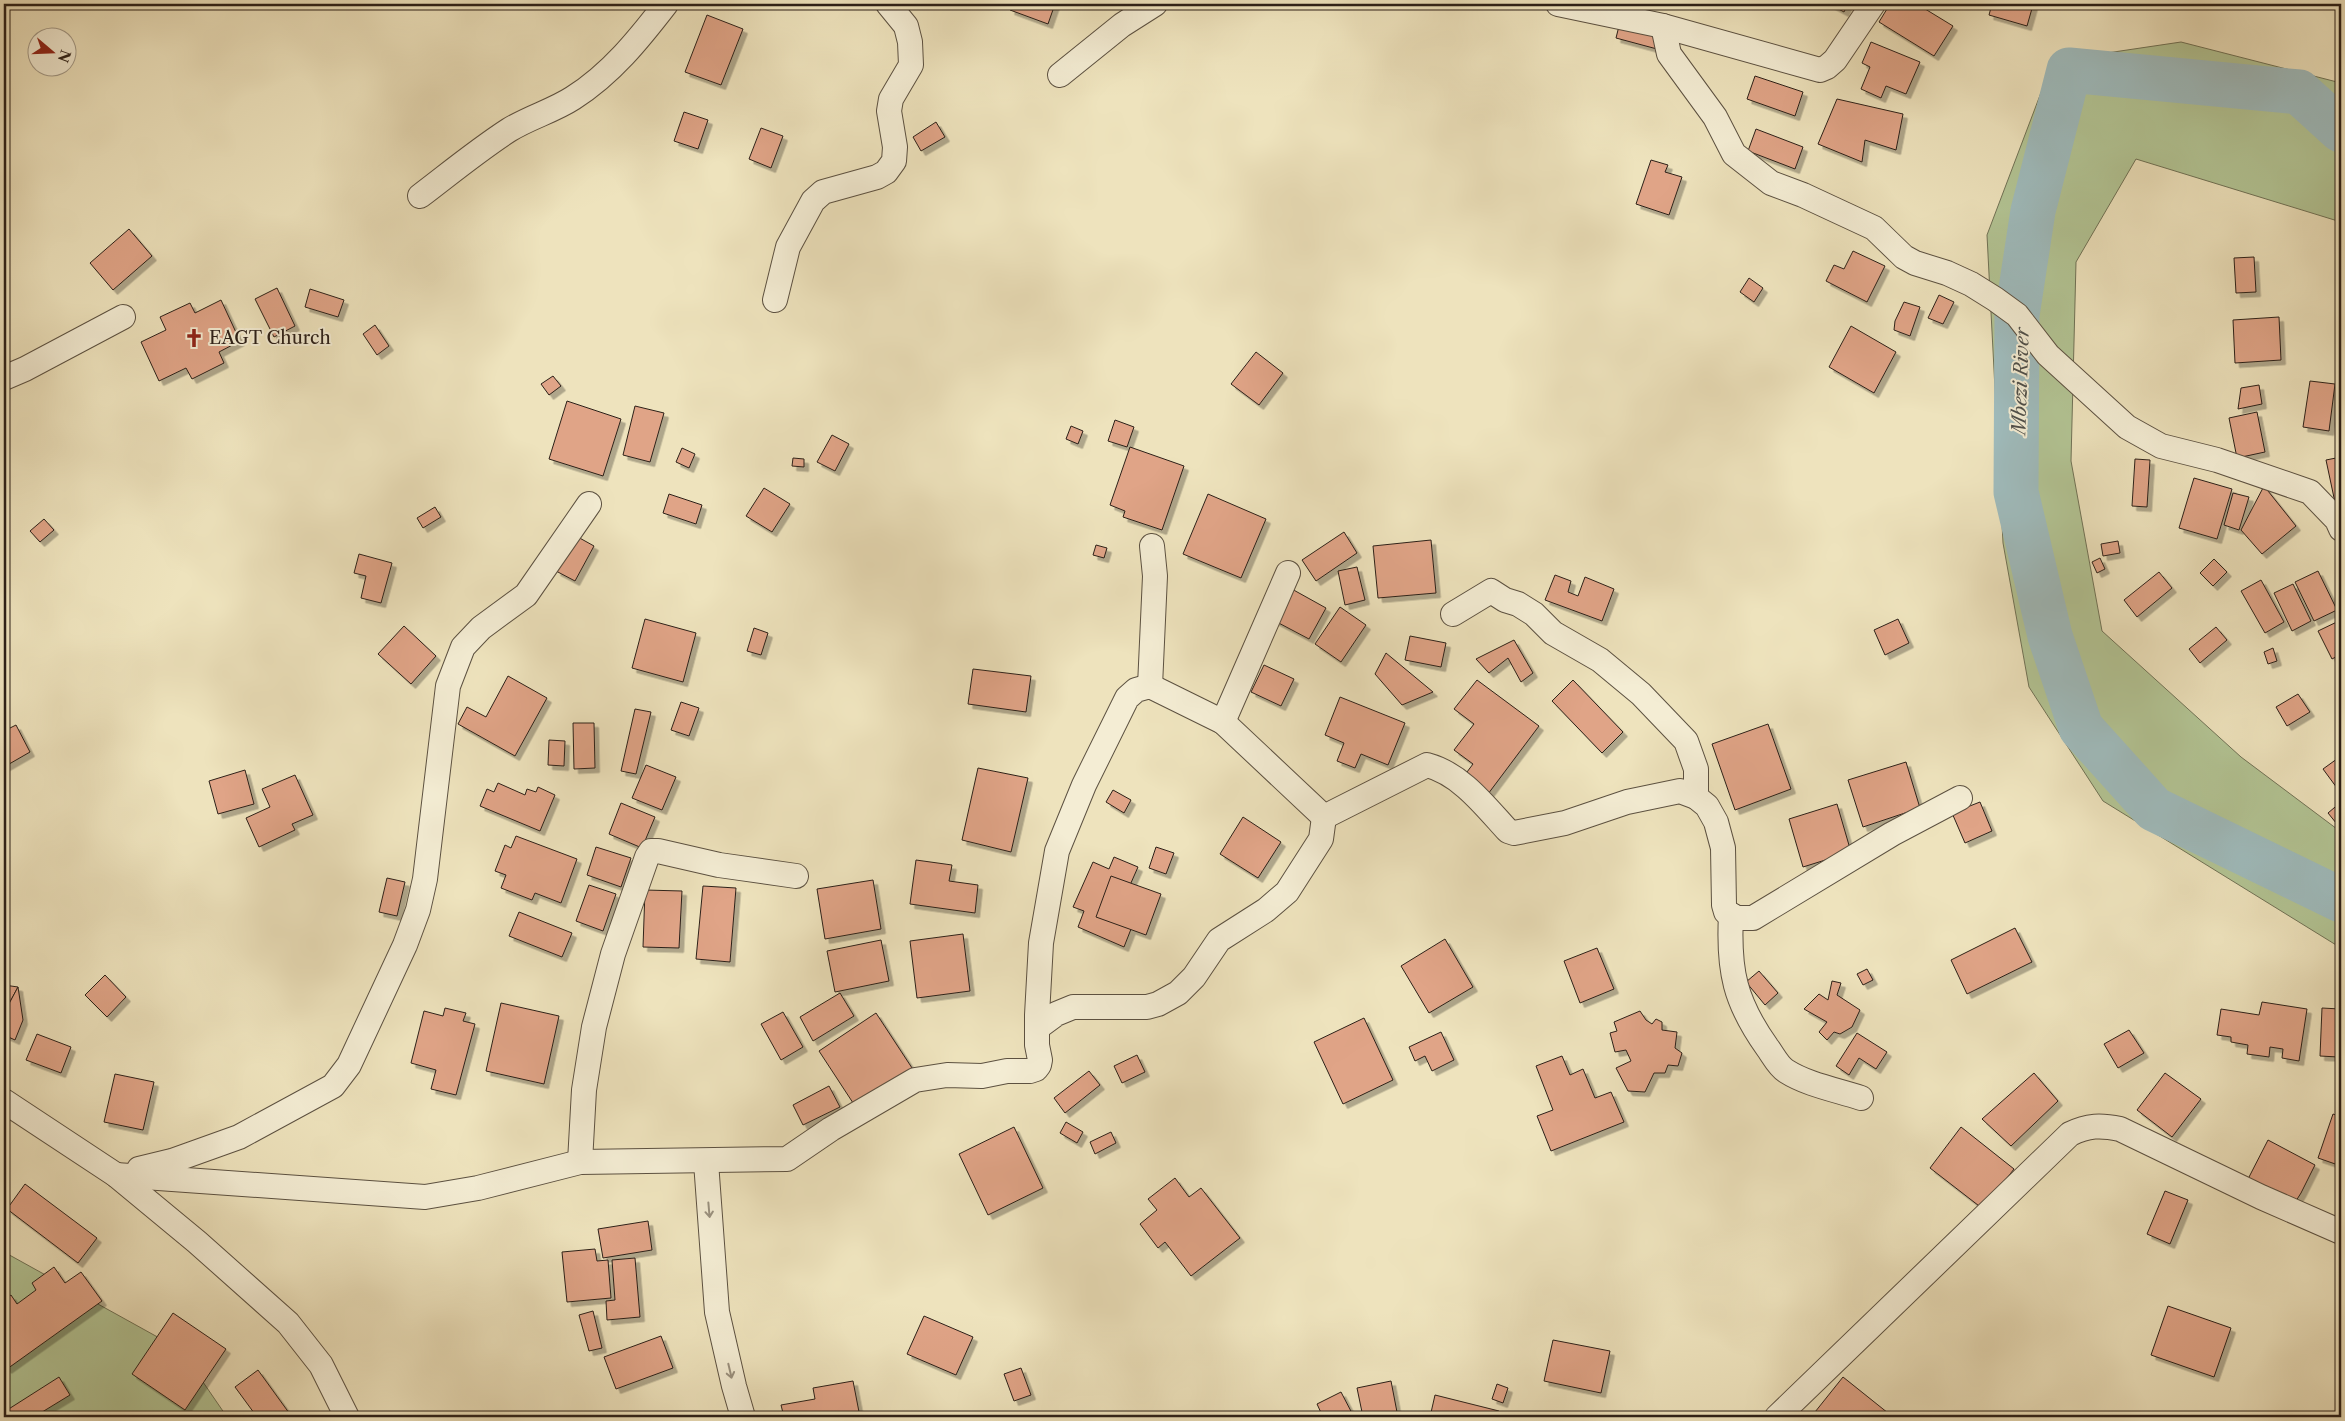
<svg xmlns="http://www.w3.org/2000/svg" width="2345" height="1421" font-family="'Libre Caslon Text',serif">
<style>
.green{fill:#b3c595;stroke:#707256}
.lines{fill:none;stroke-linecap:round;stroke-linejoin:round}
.river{stroke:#9fbbbc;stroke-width:45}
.building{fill:#e0a487;stroke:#2c2018;filter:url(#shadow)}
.street-casing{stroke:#5c5141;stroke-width:26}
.street{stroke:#f4edd4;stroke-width:24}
.oneway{stroke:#9a917f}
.labels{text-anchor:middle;stroke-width:4;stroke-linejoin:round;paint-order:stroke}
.poi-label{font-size:18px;fill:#2c2018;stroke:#f4edd4;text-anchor:start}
.water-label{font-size:19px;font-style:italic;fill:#4e4e49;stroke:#f4edd4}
</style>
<defs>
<filter id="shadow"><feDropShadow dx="4.5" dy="4.5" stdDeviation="0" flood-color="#0004"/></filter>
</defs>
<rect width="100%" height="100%" fill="#eee3bd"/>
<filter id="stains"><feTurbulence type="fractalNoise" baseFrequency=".004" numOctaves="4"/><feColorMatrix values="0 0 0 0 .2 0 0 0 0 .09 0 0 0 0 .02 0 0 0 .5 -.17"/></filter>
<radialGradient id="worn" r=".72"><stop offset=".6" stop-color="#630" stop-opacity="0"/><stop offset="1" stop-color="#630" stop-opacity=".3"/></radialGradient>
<g class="green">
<path d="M2181,42l160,41v139l-205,-63 -60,103 -5,199 31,170 139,126 100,75v116l-238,-147 -74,-114 -26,-144 -16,-308 66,-174z"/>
<path d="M4,1252l177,98 46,67h-223z"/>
</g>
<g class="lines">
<path class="river" d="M2341,130l-42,-38 -230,-22 -36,141 -16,104 -1,177 34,144 31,92 73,81 187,91"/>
</g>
<g class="building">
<path d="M1012,4h43l-7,20 -38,-14z"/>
<path d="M1829,4h19l-4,8z"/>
<path d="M1890,4h27l36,22 -19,30 -55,-34z"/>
<path d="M1992,4l41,1 -6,21 -38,-11z"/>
<path d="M707,15l36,14 -22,56 -36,-13z"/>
<path d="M1621,18l41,12 -5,19 -41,-11z"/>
<path d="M1871,42l49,20 -14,32 -20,-8 -5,12 -20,-9 9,-22 -8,-4z"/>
<path d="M1755,76l48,16 -8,24 -48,-17z"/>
<path d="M1837,99l66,15 -7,36 -31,-10 -3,22 -44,-18z"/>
<path d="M684,112l24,8 -10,29 -24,-8z"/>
<path d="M936,122l9,15 -24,14 -8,-14z"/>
<path d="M761,128l22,8 -12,32 -22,-9z"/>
<path d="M1756,129l47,18 -8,22 -47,-18z"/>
<path d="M1651,160l17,5 -3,7 17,5 -13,38 -33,-11z"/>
<path d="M129,229l23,27 -39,34 -23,-27z"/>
<path d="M1853,251l32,15 -18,36 -41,-21 8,-16 10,4z"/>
<path d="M2254,257l2,35 -20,1 -2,-35z"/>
<path d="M1749,278l14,10 -9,14 -14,-10z"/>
<path d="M277,288l18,38 -21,11 -19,-38z"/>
<path d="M310,289l34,11 -6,17 -33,-10z"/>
<path d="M1939,295l15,7 -11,22 -15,-6z"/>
<path d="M221,300l19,41 -21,11 5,11 -32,16 -6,-11 -27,13 -18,-39 25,-12 -6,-13 30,-14 5,10z"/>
<path d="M1904,302l16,5 -10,29 -16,-6 1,-9z"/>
<path d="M2279,317l2,43 -46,3 -2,-43z"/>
<path d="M375,325l14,21 -12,9 -14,-21z"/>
<path d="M1851,326l45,26 -22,41 -45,-26z"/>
<path d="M1256,352l27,21 -24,32 -28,-21z"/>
<path d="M553,376l8,10 -12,9 -8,-11z"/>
<path d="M2310,381l25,3 -6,47 -26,-4z"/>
<path d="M2259,385l3,19 -24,5 3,-21z"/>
<path d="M567,401l54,18 -18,57 -54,-17z"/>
<path d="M635,406l29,7 -14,49 -27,-7z"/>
<path d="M2257,412l8,40 -28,6 -8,-40z"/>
<path d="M1115,420l19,7 -7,20 -19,-6z"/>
<path d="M1071,426l12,5 -5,13 -12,-5z"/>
<path d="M832,435l17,9 -14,27 -18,-9z"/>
<path d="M1130,447l54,19 -22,64 -39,-13 2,-6 -15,-6z"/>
<path d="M682,448l13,6 -6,14 -13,-6z"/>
<path d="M2341,457v68l-1,1 -14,-66z"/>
<path d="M793,458l11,1v8l-12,-1z"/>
<path d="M2135,459l15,1 -3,47 -15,-1z"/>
<path d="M2194,478l38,11 -15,50 -38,-11z"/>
<path d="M2264,486l32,40 -34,28 -21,-24z"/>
<path d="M764,488l26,16 -18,28 -26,-16z"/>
<path d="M2233,493l16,4 -10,33 -15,-5z"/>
<path d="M669,494l33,11 -6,19 -33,-11z"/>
<path d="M1208,494l58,25 -25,59 -58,-24z"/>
<path d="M435,507l6,10 -18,11 -6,-10z"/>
<path d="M44,519l10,11 -14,12 -10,-11z"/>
<path d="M1344,532l13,21 -41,28 -14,-21z"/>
<path d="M576,536l18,10 -19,35 -19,-10z"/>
<path d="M1431,540l5,53 -58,5 -5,-52z"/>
<path d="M2118,541l2,12 -17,3 -2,-12z"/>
<path d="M1096,545l11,3 -3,10 -11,-3z"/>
<path d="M359,554l33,9 -11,40 -20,-5 5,-22 -12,-3z"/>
<path d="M2100,558l5,11 -8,4 -5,-11z"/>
<path d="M2214,559l13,13 -14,14 -13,-13z"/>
<path d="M1357,567l8,33 -20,5 -7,-34z"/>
<path d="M2318,571l19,39 -23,11 -19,-39z"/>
<path d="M2159,572l13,16 -35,29 -13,-17z"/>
<path d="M1555,575l16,6 -3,11 10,4 7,-19 29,12 -12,32 -57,-21z"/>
<path d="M2261,580l23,42 -19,11 -24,-42z"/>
<path d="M2293,584l18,37 -19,10 -18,-38z"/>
<path d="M1290,588l36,20 -17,31 -36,-19z"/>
<path d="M1340,607l26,18 -25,37 -26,-18z"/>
<path d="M645,619l51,14 -13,49 -51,-14z"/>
<path d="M1898,619l11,24 -24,12 -11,-25z"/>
<path d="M2341,620v34l-9,5 -14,-28z"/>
<path d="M404,626l32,30 -25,28 -33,-30z"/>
<path d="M2216,627l11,13 -27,23 -11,-14z"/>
<path d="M754,628l14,5 -7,22 -14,-4z"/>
<path d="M1410,636l36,7 -5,24 -36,-7z"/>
<path d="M1514,640l19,33 -12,9 -13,-24 -19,15 -13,-14z"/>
<path d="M2273,648l4,13 -9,3 -4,-12z"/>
<path d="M1386,653l47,39 -31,13 -27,-31z"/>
<path d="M1264,665l30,14 -13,27 -30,-14z"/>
<path d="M973,669l58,7 -5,36 -58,-8z"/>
<path d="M508,676l39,22 -32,58 -57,-32 9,-17 19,10z"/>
<path d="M1477,680l62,46 -51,68 -24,-18 9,-12 -19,-14 20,-26 -20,-15z"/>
<path d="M1573,680l50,52 -21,21 -50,-52z"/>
<path d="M2298,694l12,18 -23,14 -11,-19z"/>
<path d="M1340,697l65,26 -17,42 -27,-11 -6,14 -18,-7 7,-18 -19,-8z"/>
<path d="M681,702l18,6 -10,28 -18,-6z"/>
<path d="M635,709l16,3 -15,62 -15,-3z"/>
<path d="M573,723h21l1,45 -21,1z"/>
<path d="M1768,724l23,65 -56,21 -23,-66z"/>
<path d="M16,725l14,27 -26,15v-36z"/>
<path d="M549,740l16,1 -1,25 -16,-1z"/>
<path d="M2341,756v29l-4,3 -14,-19z"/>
<path d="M1906,762l14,46 -57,19 -15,-47z"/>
<path d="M646,765l30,12 -14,33 -30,-12z"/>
<path d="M978,768l50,10 -17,74 -49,-12z"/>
<path d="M245,770l9,34 -36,10 -9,-33z"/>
<path d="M295,775l18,40 -21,9 3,6 -36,17 -13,-29 24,-11 -8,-18z"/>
<path d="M498,783l27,12 2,-6 9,3 2,-5 17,8 -15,36 -60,-25 7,-17 7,3z"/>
<path d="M1113,790l18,10 -7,13 -18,-11z"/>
<path d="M1980,802l12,29 -27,12 -13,-30z"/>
<path d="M2341,802v27l-13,-16z"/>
<path d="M621,803l34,14 -13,31 -33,-14z"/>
<path d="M1837,804l14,48 -48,15 -14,-48z"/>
<path d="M1243,817l38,25 -23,36 -38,-24z"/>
<path d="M516,836l61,23 -16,44 -26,-10 -3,7 -31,-12 5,-13 -11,-4 10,-26 6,3z"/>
<path d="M596,847l35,11 -10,29 -34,-12z"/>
<path d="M1156,847l18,6 -8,21 -17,-6z"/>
<path d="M1114,857l24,10 -15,34 -7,-3 -7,16 24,10 -9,23 -46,-20 6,-16 -11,-4 20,-45 16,7z"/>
<path d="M916,860l36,5 -3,16 29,4 -3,28 -65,-9z"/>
<path d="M1111,876l50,18 -15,41 -50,-18z"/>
<path d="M387,878l18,4 -8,34 -18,-4z"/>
<path d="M873,880l8,49 -56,10 -8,-50z"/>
<path d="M589,885l27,9 -13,37 -27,-10z"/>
<path d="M703,886l33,2 -6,74 -34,-3z"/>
<path d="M645,890l37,1 -3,57 -36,-1z"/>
<path d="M519,912l53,21 -10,24 -53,-21z"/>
<path d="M2015,928l17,34 -65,32 -16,-34z"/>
<path d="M963,934l7,57 -53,7 -7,-57z"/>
<path d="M1445,939l28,48 -44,26 -28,-47z"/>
<path d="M881,940l8,41 -54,11 -8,-41z"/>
<path d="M1597,948l17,41 -34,14 -16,-42z"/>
<path d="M1867,969l6,11 -10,5 -6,-11z"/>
<path d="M1759,971l19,22 -13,12 -19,-23z"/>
<path d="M105,975l21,22 -19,20 -22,-22z"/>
<path d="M1832,981l9,2 -4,12 23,15 -8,17 -12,7 -6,-2 -7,8 -8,-8 8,-10 -23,-13 15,-15 9,6z"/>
<path d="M4,985l14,2 -14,26z"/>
<path d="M18,987l5,33 -8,20 -11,-5v-22z"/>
<path d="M840,993l14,23 -41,25 -13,-24z"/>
<path d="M2262,1002l45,7 -8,52 -17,-3 1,-9 -13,-2 -1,10 -22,-3 1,-9 -17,-3v-5l-14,-2 4,-26 38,6z"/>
<path d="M501,1003l58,13 -15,68 -58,-13z"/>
<path d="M445,1008l21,5 -3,8 12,3 -19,71 -25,-6 5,-19 -25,-7 13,-52 19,5z"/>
<path d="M2322,1008l18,1 -2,48 -18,-1z"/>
<path d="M1640,1011l6,9 6,4 4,-5 6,3v8l15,2 -2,16 7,5 -4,13 -10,-1 -3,8h-11l-9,19 -17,-1 -12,-23 15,-7 -5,-11 -11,2 -5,-19 7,-2 -3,-9z"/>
<path d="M783,1012l20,35 -22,13 -20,-36z"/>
<path d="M876,1013l38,58 -57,38 -38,-58z"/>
<path d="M1364,1018l29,62 -50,24 -29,-62z"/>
<path d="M2129,1030l15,23 -26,15 -14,-24z"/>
<path d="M1441,1032l13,28 -22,11 -7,-15 -10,5 -6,-14z"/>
<path d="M1857,1033l30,19 -11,17 -17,-11 -10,17 -13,-9z"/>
<path d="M37,1034l34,13 -10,26 -35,-13z"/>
<path d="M1137,1055l8,17 -23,11 -8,-17z"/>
<path d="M1562,1056l8,19 13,-6 12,29 16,-6 13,30 -73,29 -14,-35 16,-6 -17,-44z"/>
<path d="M1089,1071l11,14 -35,28 -11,-15z"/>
<path d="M2034,1073l24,28 -47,45 -29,-27z"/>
<path d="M2165,1073l36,26 -29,38 -35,-27z"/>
<path d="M115,1074l39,8 -11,48 -39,-8z"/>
<path d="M829,1086l11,21 -37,18 -10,-20z"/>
<path d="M2333,1114l8,3v49l-23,-8z"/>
<path d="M1066,1122l17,10 -6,11 -17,-10z"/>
<path d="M1014,1127l29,61 -55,27 -29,-61z"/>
<path d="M1961,1127l53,42 -31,40 -53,-41z"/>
<path d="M1111,1132l5,11 -21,11 -5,-12z"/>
<path d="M2268,1140l47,25 -14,28 -7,11 -46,-25z"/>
<path d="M1175,1178l14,19 12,-9 39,50 -49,38 -26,-34 -7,6 -18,-24 17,-14 -9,-11z"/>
<path d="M25,1184l72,54 -19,25 -71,-54z"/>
<path d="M2165,1191l23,9 -18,44 -23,-10z"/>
<path d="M648,1221l4,29 -49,8 -5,-29z"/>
<path d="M595,1249l2,12 11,-1 3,38 -44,4 -5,-50z"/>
<path d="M635,1258l5,59 -33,3 -1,-19 9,-1 -3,-40z"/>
<path d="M54,1267l11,16 16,-11 21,29 -95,68 -3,-4v-37l5,-3 -5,-7v-18l7,-5 6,9 19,-14 -4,-7z"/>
<path d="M2168,1306l63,22 -17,49 -63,-22z"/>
<path d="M593,1311l9,37 -13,3 -10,-36z"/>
<path d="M173,1313l53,36 -41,61 -53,-36z"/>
<path d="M924,1316l49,21 -17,38 -49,-21z"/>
<path d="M661,1336l12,32 -57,21 -12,-32z"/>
<path d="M1553,1340l57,11 -9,42 -57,-12z"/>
<path d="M1021,1368l10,27 -17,6 -10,-27z"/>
<path d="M258,1370l34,47h-35l-22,-30z"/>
<path d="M59,1377l11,18 -36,22h-30v-5z"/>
<path d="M1843,1377l50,40h-72l-6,-5z"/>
<path d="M853,1381l7,36h-76l-3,-12 34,-6 -2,-11z"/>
<path d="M1391,1381l6,31 -34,5 -6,-29z"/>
<path d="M1497,1384l11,4 -5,15 -11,-4z"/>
<path d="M1341,1392l13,25h-31l-6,-13z"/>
<path d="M1435,1395l64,16 -2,6h-67z"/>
</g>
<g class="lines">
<g class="street-casing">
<g id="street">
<path d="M1558,4l105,22 157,44 7,-3 8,-7 38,-56"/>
<path d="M1663,26l6,28 46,63 19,37 37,29 32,12 71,33 30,29 11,6 32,10 24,11 24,15 22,16 31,40 79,72 34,19 56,14 93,32 27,28 4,9"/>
<path d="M1060,75l62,-50 33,-21"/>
<path d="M420,196c29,-22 58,-46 89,-66 21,-13 44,-19 64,-32 38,-24 66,-59 93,-94"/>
<path d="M775,300l13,-53 25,-46 10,-9 54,-15 9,-5 8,-11 1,-14 -6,-36 2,-12 20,-34 -1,-23 -4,-16 -18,-22"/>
<path d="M4,378l21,-9 98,-52"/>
<path d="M1453,614l38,-23 14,9 13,4 16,10 19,19 47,27 41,34 45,47 10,28v28"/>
<path d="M1150,686l5,-110 -3,-30"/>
<path d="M1223,722l65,-149"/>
<path d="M1731,915c-3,56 4,87 36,132 6,8 11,19 19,24 22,14 51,19 75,27"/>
<path d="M1037,1028l19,-14 17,-7h74l11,-3 20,-11 16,-16 25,-37 47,-30 21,-18 34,-53 3,-22"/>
<path d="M4,1101l112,74 81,67 91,81 33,42 26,52"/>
<path d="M580,1162l4,-72 10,-63 19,-73 34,-97 4,-6h7l61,14 77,11"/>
<path d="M706,1162l11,150 17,74 9,31"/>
<path d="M139,1169l33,-8 67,-24 94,-51 16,-21 56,-120 13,-35 7,-31 23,-193 15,-39 18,-19 45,-33 63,-91"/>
<path d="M116,1175l309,22 53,-9 102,-26 207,-3 44,-30 84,-49 32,-5 35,1 25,-5h23l6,-2 3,-4 1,-5 -3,-15v-30l4,-72 16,-92 27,-66 43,-87 9,-8 14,-4 73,36 101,95 103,-52c34,9 58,41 81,66l6,2 51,-10 62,-21 53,-11 16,6 11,9 9,16 7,26 1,57 2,7 11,6h16l139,-84 68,-36"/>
<path d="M1777,1417l293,-283c18,-9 31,-9 50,-5l141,68 80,35"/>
</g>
</g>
<use href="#street" class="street"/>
</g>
<defs><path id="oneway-shaft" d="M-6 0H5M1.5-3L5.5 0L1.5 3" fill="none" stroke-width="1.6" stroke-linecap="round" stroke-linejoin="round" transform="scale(1.25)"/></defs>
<g class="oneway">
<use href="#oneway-shaft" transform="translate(709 1210) rotate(85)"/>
<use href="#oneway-shaft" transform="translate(730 1371) rotate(77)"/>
</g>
<defs>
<g id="church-bare" transform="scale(1.5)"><path d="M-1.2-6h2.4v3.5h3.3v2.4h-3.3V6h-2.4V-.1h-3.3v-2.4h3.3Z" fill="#8f2418" stroke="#f4edd4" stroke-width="2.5" paint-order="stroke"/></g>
</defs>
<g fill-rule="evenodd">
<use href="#church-bare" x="194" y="338"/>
</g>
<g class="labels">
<g class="poi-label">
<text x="209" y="344">EAGT Church</text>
</g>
<g class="water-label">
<text transform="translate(2020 381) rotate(-88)" y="7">Mbezi River</text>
</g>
</g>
<rect width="2345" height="1421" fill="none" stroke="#eee3bd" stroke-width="20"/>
<rect x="5" y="5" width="2335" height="1411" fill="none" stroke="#2c2018" stroke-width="2.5"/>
<rect x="10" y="10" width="2325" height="1401" fill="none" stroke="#2c2018"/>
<g transform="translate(52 52) rotate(109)"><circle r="24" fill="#f4edd4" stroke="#a49b89"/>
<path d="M0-4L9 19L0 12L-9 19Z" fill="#8f2418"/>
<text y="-8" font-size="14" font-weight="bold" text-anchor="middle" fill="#2c2018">N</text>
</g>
<rect width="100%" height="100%" filter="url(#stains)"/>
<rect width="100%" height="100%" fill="url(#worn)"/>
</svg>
